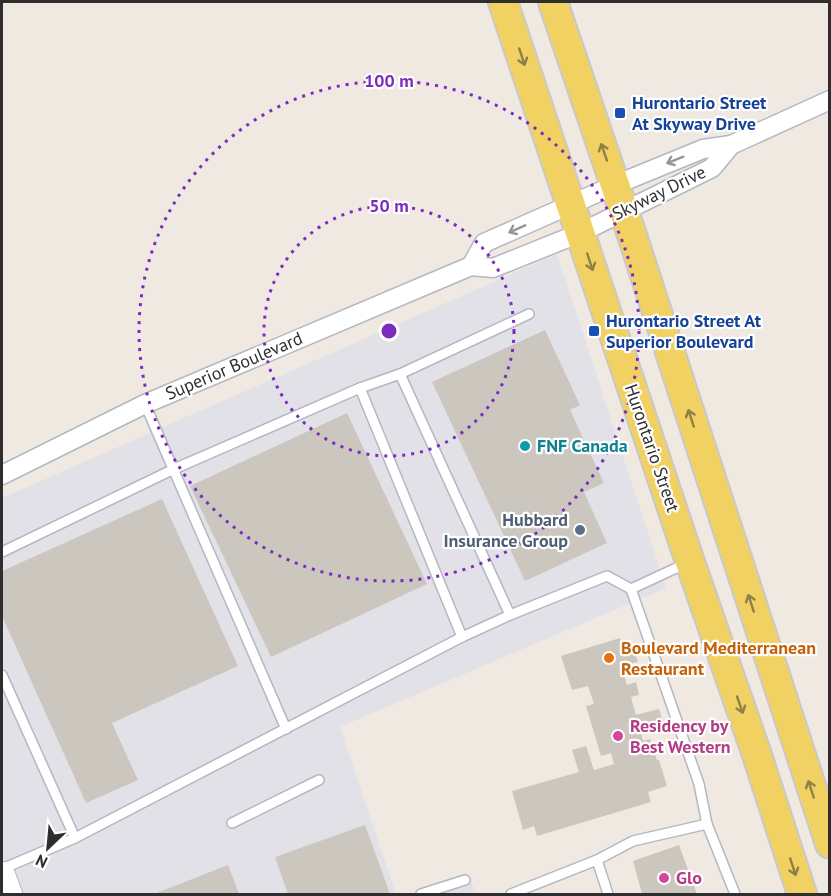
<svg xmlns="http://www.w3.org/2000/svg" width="831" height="896" font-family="'PT Sans',sans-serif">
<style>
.industrial{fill:#e3e1e8}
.building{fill:#cbc7bf}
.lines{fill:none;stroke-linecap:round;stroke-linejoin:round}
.lane-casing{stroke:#b4b7c1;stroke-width:12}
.street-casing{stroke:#b4b7c1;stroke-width:21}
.secondary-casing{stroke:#b4b7c1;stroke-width:28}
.primary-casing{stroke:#c9c9c9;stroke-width:32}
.lane{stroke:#fff;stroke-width:9}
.street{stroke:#fff;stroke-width:18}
.secondary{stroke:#fff;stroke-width:26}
.primary{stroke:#f2d163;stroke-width:28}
.oneway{stroke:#908048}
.oneway2{stroke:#969696}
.ring{fill:none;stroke:#7b2cbf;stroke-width:3;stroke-dasharray:3 6}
.transit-dot{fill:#1a4fb4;stroke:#fff;stroke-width:2}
.culture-dot{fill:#0f9aa8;stroke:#fff;stroke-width:2}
.service-dot{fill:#5c6f8a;stroke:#fff;stroke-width:2}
.food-dot{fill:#e8710a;stroke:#fff;stroke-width:2}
.hotel-dot{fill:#d1479c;stroke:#fff;stroke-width:2}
.labels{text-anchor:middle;stroke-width:4.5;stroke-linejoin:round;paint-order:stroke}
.transit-label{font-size:18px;font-weight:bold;fill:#164399;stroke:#fff;text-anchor:start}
.street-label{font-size:18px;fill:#2e2e2e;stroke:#fff}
.culture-label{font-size:18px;font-weight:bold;fill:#0d838f;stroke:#fff;text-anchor:start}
.service-label{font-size:18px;font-weight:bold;fill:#4e5e75;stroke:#fff;text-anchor:end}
.food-label{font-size:18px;font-weight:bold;fill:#c56008;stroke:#fff;text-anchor:start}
.hotel-label{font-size:18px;font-weight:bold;fill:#b23c85;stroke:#fff;text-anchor:start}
.centre{fill:#7b2cbf;stroke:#fff;stroke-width:3}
.ring-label{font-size:18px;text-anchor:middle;font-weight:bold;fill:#7b2cbf;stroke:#fff;stroke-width:4.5;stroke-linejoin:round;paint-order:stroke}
</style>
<rect width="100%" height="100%" fill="#efe9e1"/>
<g class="industrial">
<path d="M557,254l109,334 -326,139 56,167h-394v-396z"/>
<path d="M469,878l8,16h-63z"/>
</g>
<g class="building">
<path d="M545,330l35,75 -10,5 34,73 -20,9 23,51 -82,38 -93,-199z"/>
<path d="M347,413l80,171 -156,73 -81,-171z"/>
<path d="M162,499l76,167 -126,57 26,57 -52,23 -84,-187v-45z"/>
<path d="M620,638l3,10 10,-3 5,17 -9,2 3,9 -8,2 3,10 9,-3 3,13 -8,2 5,18 23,-6 5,17 -23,7 2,8 7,-2 7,21h2l8,26 -19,6 3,10 -114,34 -3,-10 -11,4 -11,-39 67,-19 -7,-22 14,-4 8,24 20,-6 -3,-11 -10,3 -15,-50 8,-2 -6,-18 -16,4 -11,-34z"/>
<path d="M365,825l25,69h-102l-13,-37z"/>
<path d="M679,845l18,49h-55l-9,-33z"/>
<path d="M228,865l11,29h-85z"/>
</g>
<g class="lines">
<g class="lane-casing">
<g id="lane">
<path d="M400,374l110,241"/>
<path d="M360,388l40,-14 129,-60"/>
<path d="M145,404l141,325"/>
<path d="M2,552l172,-83 186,-81 102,249"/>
<path d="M631,589l68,195 8,40"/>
<path d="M2,675l73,163"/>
<path d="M232,823l87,-43"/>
<path d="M597,860l36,-19 74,-17 28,70"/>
<path d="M2,869l73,-31 387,-201 48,-22 97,-39 24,13 56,-26"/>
<path d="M421,894l44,-14"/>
<path d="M511,894l86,-34 11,34"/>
</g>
</g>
<g class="street-casing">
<g id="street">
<path d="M471,266l13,-23 131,-58 88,-36 28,-4 99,-45"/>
<path d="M2,475l143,-71 326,-138 22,2 87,-35 132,-65 19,-23"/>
</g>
</g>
<g class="secondary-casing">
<path id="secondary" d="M2,875l7,19"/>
</g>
<g class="primary-casing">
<g id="primary">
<path d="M503,2l187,560 66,190 46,142"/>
<path d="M553,2l78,230 199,612"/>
</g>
</g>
<use href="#lane" class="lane"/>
<use href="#street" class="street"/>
<use href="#secondary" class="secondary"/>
<use href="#primary" class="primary"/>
</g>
<defs><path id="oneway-shaft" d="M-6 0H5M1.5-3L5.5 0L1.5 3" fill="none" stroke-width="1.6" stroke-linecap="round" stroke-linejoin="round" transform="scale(1.5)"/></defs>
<g class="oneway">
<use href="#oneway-shaft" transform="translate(522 57) rotate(72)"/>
<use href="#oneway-shaft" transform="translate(604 152) rotate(-109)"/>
<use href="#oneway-shaft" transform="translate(590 262) rotate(72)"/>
<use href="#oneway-shaft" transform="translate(691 418) rotate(-108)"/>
<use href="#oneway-shaft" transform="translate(751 603) rotate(-108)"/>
<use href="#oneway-shaft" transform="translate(740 705) rotate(71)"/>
<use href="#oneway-shaft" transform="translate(811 789) rotate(-108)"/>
<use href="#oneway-shaft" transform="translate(793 867) rotate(72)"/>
</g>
<g class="oneway2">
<use href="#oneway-shaft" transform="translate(675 160) rotate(158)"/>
<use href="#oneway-shaft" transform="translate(517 229) rotate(156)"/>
</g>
<g class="ring">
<circle cx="389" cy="331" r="125"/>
<circle cx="389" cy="331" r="250"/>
</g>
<g class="transit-dot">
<rect x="614" y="107" width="12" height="12" rx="3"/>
<rect x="588" y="325" width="12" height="12" rx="3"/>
</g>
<circle class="culture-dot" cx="525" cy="446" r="6"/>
<circle class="service-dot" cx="580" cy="530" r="6"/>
<circle class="food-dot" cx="609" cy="658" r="6"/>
<g class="hotel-dot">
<circle cx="618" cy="736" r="6"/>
<circle cx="664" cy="878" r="6"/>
</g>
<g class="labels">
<g class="transit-label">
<text x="632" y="109">Hurontario Street<tspan x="632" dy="21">At Skyway Drive</tspan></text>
<text x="606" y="327">Hurontario Street At<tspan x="606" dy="21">Superior Boulevard</tspan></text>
</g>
<g class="street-label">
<text transform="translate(659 193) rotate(-26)" y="6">Skyway Drive</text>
<text transform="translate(234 366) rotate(-23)" y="6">Superior Boulevard</text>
<text transform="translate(652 448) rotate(71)" y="6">Hurontario Street</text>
</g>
<g class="culture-label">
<text x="537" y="452">FNF Canada</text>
</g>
<g class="service-label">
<text x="568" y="526">Hubbard<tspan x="568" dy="21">Insurance Group</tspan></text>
</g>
<g class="food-label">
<text x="621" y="654">Boulevard Mediterranean<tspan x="621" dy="21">Restaurant</tspan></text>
</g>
<g class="hotel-label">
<text x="630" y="732">Residency by<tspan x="630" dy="21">Best Western</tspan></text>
<text x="676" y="884">Glo</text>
</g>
</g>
<circle cx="389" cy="331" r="9" class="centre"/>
<g class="ring-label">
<text x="389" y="87">100 m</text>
<text x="389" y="212">50 m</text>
</g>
<rect width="831" height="896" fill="none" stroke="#2e2e2e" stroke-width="6"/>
<g transform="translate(48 848) rotate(206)" stroke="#ffffff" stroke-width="4.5" paint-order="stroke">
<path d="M0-4.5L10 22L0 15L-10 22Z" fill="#2e2e2e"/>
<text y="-9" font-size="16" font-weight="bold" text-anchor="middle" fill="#2e2e2e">N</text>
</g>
</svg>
